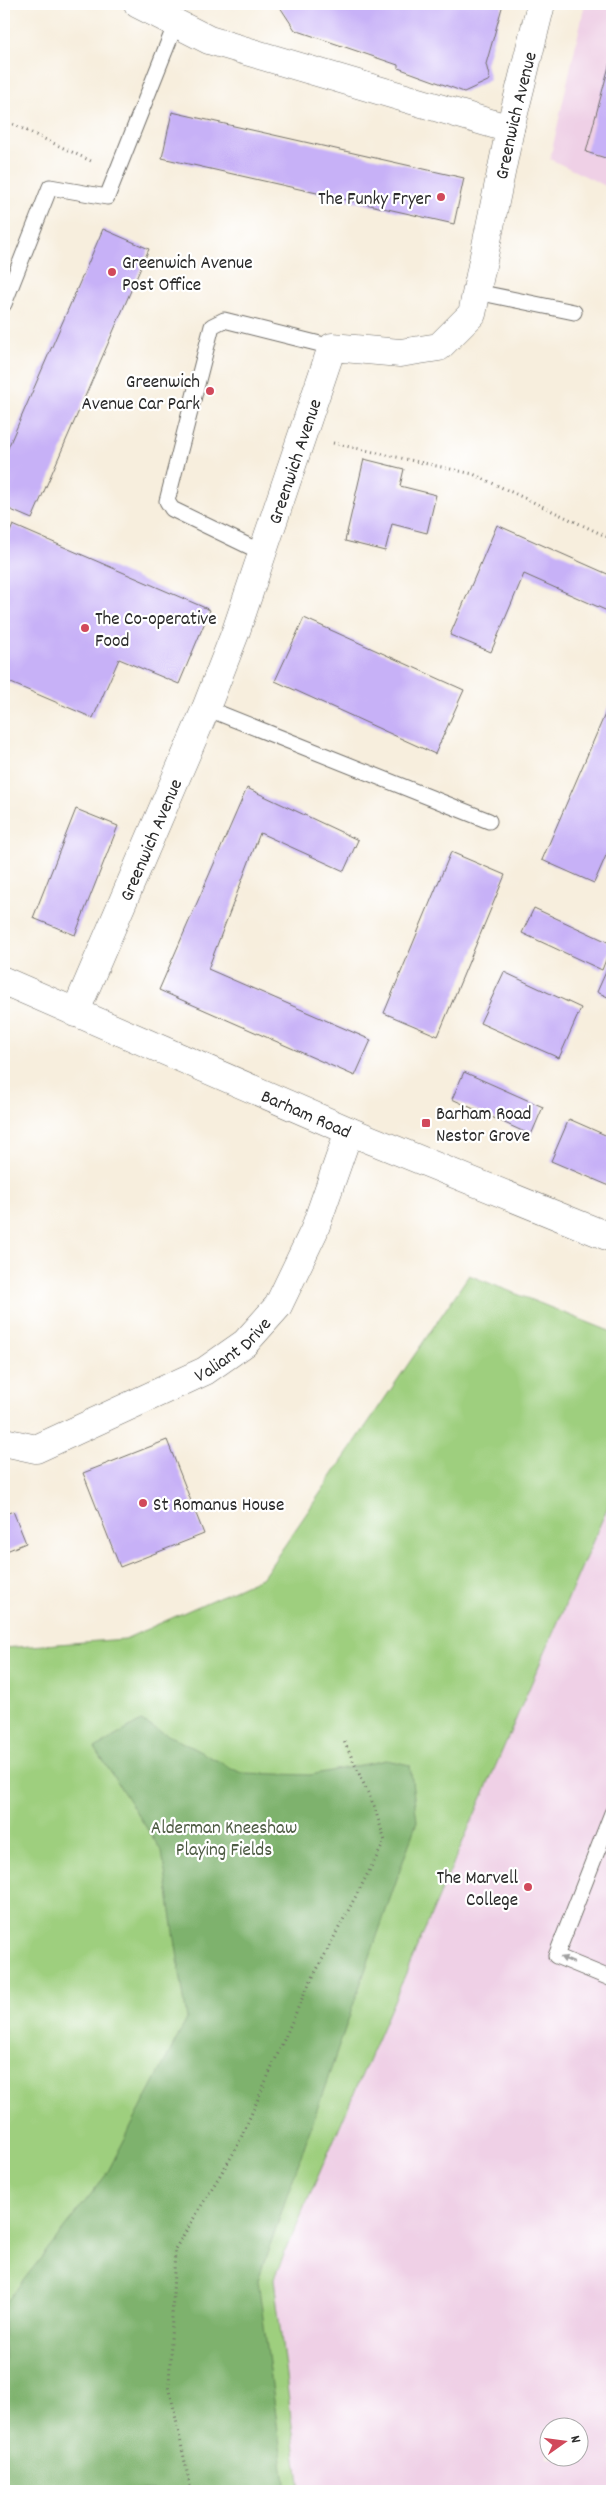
<svg xmlns="http://www.w3.org/2000/svg" width="616" height="2495" font-family="Dekko,sans-serif">
<style>
.built{fill:#efd0e6;fill-rule:evenodd}
.green{fill:#9ecf7e;stroke:#647d54}
.forest{fill:#7eb26d;stroke:#546e4c}
.building{fill:#c7b1f7}
.lines{fill:none;stroke-linecap:round;stroke-linejoin:round}
.lane-casing{stroke:#726f69;stroke-width:17}
.street-casing{stroke:#726f69;stroke-width:29}
.path{stroke:#726f69;stroke-width:3;stroke-dasharray:1 4;stroke-linecap:butt}
.lane{stroke:#fff;stroke-width:15}
.street{stroke:#fff;stroke-width:28}
.oneway{fill:#a0a0a0}
.poi-dot{fill:#d1495b;stroke:#fff;stroke-width:2}
.labels{text-anchor:middle;stroke-width:4.5;stroke-linejoin:round;paint-order:stroke}
.street-label{font-size:19px;fill:#2b2b2b;stroke:#fff}
.poi-label{font-size:19px;fill:#2b2b2b;stroke:#fff;text-anchor:start}
.park-label{font-size:19px;fill:#4e5c44;stroke:#fff}
</style>
<rect width="100%" height="100%" fill="#fff"/>
<filter id="ink" filterUnits="userSpaceOnUse"><feTurbulence type="fractalNoise" baseFrequency=".02" numOctaves="2"/><feDisplacementMap in="SourceGraphic" scale="10" xChannelSelector="R" yChannelSelector="G"/><feConvolveMatrix kernelMatrix="1 2 1 2 8 2 1 2 1" color-interpolation-filters="sRGB"/></filter>
<filter id="wash" filterUnits="userSpaceOnUse"><feTurbulence type="fractalNoise" baseFrequency=".0096" numOctaves="4" result="noise"/><feDisplacementMap in="SourceGraphic" scale="20" xChannelSelector="R" yChannelSelector="G"/><feGaussianBlur stdDeviation="1.12" result="paint"/><feColorMatrix in="noise" values="0 0 0 0 0 0 0 0 0 0 0 0 0 0 0 0 0 1.4 0 .05"/><feComposite in="paint" operator="in"/></filter>
<g filter="url(#wash)">
<rect width="100%" height="100%" fill="#f7eedd"/>
<g class="built">
<path d="M585,4h27v185l-62,-30z"/>
<path d="M612,1497v994h-312l-26,-213zM548,2428h30v30h-30z"/>
</g>
<path class="green" d="M469,1275l143,57v165l-338,781 26,213h-296v-843l121,-9 138,-62z"/>
<path class="forest" d="M141,1721l100,52 69,2 76,-15 24,5 7,56 -159,459 28,211h-282v-186l102,-130 81,-156 -25,-167 -67,-104z"/>
<g id="blocks">
<g class="building">
<path d="M278,4h225l-17,60 4,16 -26,12 -66,-24v-3l-103,-35z"/>
<path d="M612,55v105l-26,-8z"/>
<path d="M172,112l292,66 -10,46 -292,-66z"/>
<path d="M103,229l46,20 -117,270 -28,-12v-50z"/>
<path d="M364,459l40,10 -4,17 36,9 -9,38 -35,-9 -7,27 -40,-10z"/>
<path d="M13,525l197,85 -31,74 -60,-25 -26,59 -89,-38v-134z"/>
<path d="M497,525l115,51v37l-88,-39 -33,78 -41,-17z"/>
<path d="M304,618l160,72 -29,64 -160,-73z"/>
<path d="M612,698v144l-18,41 -52,-23z"/>
<path d="M247,788l111,52 -14,31 -84,-38 -52,136 163,71 -16,36 -196,-86z"/>
<path d="M76,809l42,17 -43,109 -42,-17z"/>
<path d="M451,852l54,23 -67,161 -54,-23z"/>
<path d="M534,908l78,36 -10,26 -80,-37z"/>
<path d="M610,963l2,1v35l-15,-7z"/>
<path d="M504,972l77,36 -22,50 -79,-35z"/>
<path d="M464,1072l79,35 -12,28 -79,-36z"/>
<path d="M569,1119l43,19v49l-61,-26z"/>
<path d="M167,1440l37,94 -84,33 -37,-94z"/>
<path d="M13,1511l13,32 -22,9v-37z"/>
</g>
</g>
</g>
<g filter="url(#ink)">
<use href="#blocks" fill-opacity="0" stroke="#726f69" stroke-width="1"/>
<g class="lines">
<g class="lane-casing">
<g id="lane">
<path d="M477,292l97,20"/>
<path d="M4,304l46,-117 57,10 69,-174"/>
<path d="M263,553l-91,-44 -5,-8 45,-175 12,-6 108,27"/>
<path d="M206,708l283,113"/>
<path d="M612,1813l-56,143 56,23"/>
</g>
</g>
<g class="street-casing">
<g id="street">
<path d="M138,4l71,36 301,89"/>
<path id="s1" d="M4,981l345,150 263,107"/>
<path id="s2" d="M75,1013l131,-305 30,-77 96,-284 68,6 39,-6 33,-33 38,-185 31,-125"/>
<path id="s3" d="M4,1442l32,7 169,-78 40,-28 33,-37 36,-75 35,-100"/>
</g>
</g>
<g class="path">
<path d="M4,120l87,41"/>
<path d="M333,443l140,31 139,65"/>
<path d="M191,2491l-22,-105 6,-137 61,-100 69,-157 80,-151 -11,-35 -31,-67"/>
</g>
<use href="#lane" class="lane"/>
<use href="#street" class="street"/>
</g>
<defs><path id="oneway-solid" d="M-6-.8H1V-3.2L6.5 0L1 3.2V.8H-6Z" transform="scale(1.25)"/></defs>
<use class="oneway" href="#oneway-solid" transform="translate(567 1960) rotate(-158)"/>
</g>
<g class="poi-dot">
<circle cx="441" cy="197" r="5"/>
<circle cx="112" cy="272" r="5"/>
<circle cx="210" cy="391" r="5"/>
<circle cx="85" cy="628" r="5"/>
<rect x="421" y="1118" width="10" height="10" rx="2.5"/>
<circle cx="143" cy="1503" r="5"/>
<circle cx="528" cy="1887" r="5"/>
</g>
<g class="labels">
<g class="street-label">
<text dy="7" stroke="none"><textPath href="#s2" startOffset="1072">Greenwich Avenue</textPath></text>
<text dy="7" stroke="none"><textPath href="#s2" startOffset="594">Greenwich Avenue</textPath></text>
<text dy="7" stroke="none"><textPath href="#s2" startOffset="189">Greenwich Avenue</textPath></text>
<text dy="7" stroke="none"><textPath href="#s1" startOffset="330">Barham Road</textPath></text>
<text dy="7" stroke="none"><textPath href="#s3" startOffset="254">Valiant Drive</textPath></text>
</g>
<g class="poi-label">
<text x="431" y="204" text-anchor="end">The Funky Fryer</text>
<text x="122" y="268">Greenwich Avenue<tspan x="122" dy="22">Post Office</tspan></text>
<text x="200" y="387" text-anchor="end">Greenwich<tspan x="200" dy="22">Avenue Car Park</tspan></text>
<text x="95" y="624">The Co-operative<tspan x="95" dy="22">Food</tspan></text>
<text x="436" y="1119">Barham Road<tspan x="436" dy="22">Nestor Grove</tspan></text>
<text x="153" y="1510">St Romanus House</text>
<text x="518" y="1883" text-anchor="end">The Marvell<tspan x="518" dy="22">College</tspan></text>
</g>
<g class="park-label">
<text x="224" y="1833">Alderman Kneeshaw<tspan x="224" dy="22">Playing Fields</tspan></text>
</g>
</g>
<rect width="616" height="2495" fill="none" stroke="#fff" stroke-width="20"/>
<g transform="translate(564 2442) rotate(76)"><circle r="24" fill="#ffffff" stroke="#aaaaaa"/>
<path d="M0-4L9 19L0 12L-9 19Z" fill="#d1495b"/>
<text y="-8" font-size="14" font-weight="bold" text-anchor="middle" fill="#2b2b2b">N</text>
</g>
</svg>
